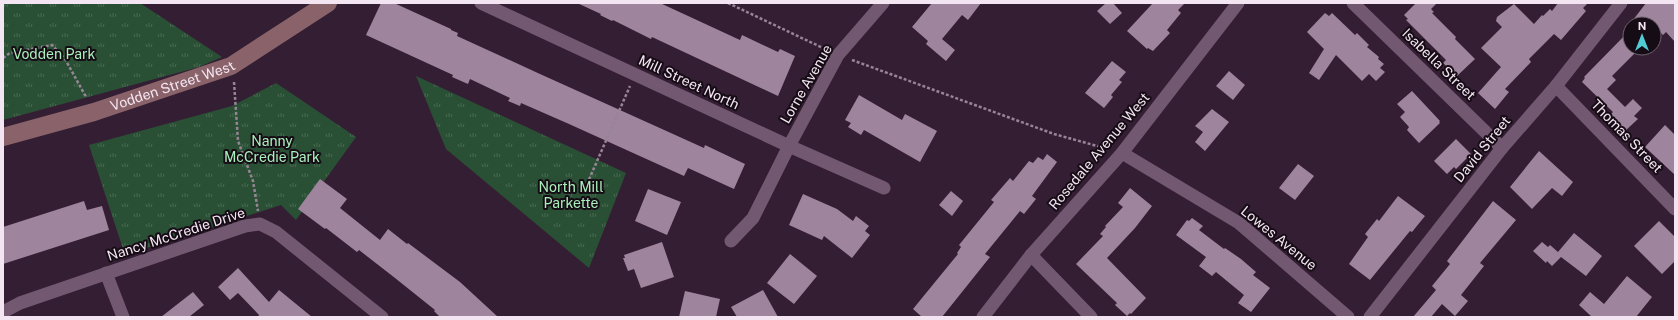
<svg xmlns="http://www.w3.org/2000/svg" width="1678" height="320" font-family="'Public Sans',sans-serif">
<style>
.park{fill:url(#park-tufts)}
.building{fill:#9f849d}
.lines{fill:none;stroke-linecap:round;stroke-linejoin:round}
.path{stroke:#978596;stroke-width:2.5;stroke-dasharray:3 2;stroke-linecap:butt}
.street{stroke:#725971;stroke-width:13}
.secondary{stroke:#896369;stroke-width:18}
.labels{text-anchor:middle;stroke-width:4;stroke-linejoin:round;paint-order:stroke}
.park-label{font-size:14px;fill:#a9f0bb;stroke:#160c15}
.street-label{font-size:14px;fill:#f4e5f3;stroke:#160c15}
</style>
<defs>
<pattern id="park-tufts" width="24" height="20" patternUnits="userSpaceOnUse"><rect width="24" height="20" fill="#295034"/><path d="M3 7l-1-3M5 7V3M7 7l1-3M15 17l-1-3M17 17v-4M19 17l1-3" fill="none" stroke="#496952"/></pattern>
</defs>
<rect width="100%" height="100%" fill="#341e33"/>
<g class="park">
<path d="M3,3h137l82,54 -23,10 -196,53z"/>
<path d="M416,76l210,97 -37,95 -143,-119z"/>
<path d="M276,83l80,54 -60,83 -15,-15 -156,50 -36,-110 143,-39z"/>
</g>
<g class="building">
<path d="M381,3h13l57,26v1l7,3 -1,3 83,38 122,55 42,19 1,-3 40,19 -11,25 -46,-21 -4,8 -115,-52 -48,-21 -1,3 -12,-5 2,-3 -40,-19 -2,5 -16,-7 1,-2 -87,-40z"/>
<path d="M577,3h83l80,37 2,-5 36,17 2,-3 15,7 -17,40 -126,-59 -1,2 -38,-19 -1,1 -12,-6 1,-1z"/>
<path d="M932,3h49l-13,17 -6,-5 -20,24 13,11 -9,11 -20,-17 2,-3 -16,-14z"/>
<path d="M1106,3h7l9,10 -12,11 -13,-13z"/>
<path d="M1153,3h32l-7,7 3,3 -14,17 3,3 -17,18 -5,-3 -1,1 -20,-18z"/>
<path d="M1416,3h21l-6,6 3,3 -2,1 24,24 -1,2 20,20 -18,17 -14,-13 3,-3 -40,-40 2,-1 -4,-4z"/>
<path d="M1558,3h30l-5,5 3,3 -25,29 -7,-6 -25,25 2,3 -26,27 4,3 -14,17 -17,-16 23,-26 -20,-19 21,-21 -6,-6 1,-4 17,-13 20,20 8,-9 1,1 7,-7 2,2z"/>
<path d="M1646,3h29v39l-9,-10 -3,3 -9,-9v-2h-24z"/>
<path d="M1325,13l4,3 3,-3 23,22 2,-2 12,12 -2,2 12,10 -1,2 6,5 -4,4 5,4 -9,9 -7,-7 -7,7 -26,-26 -17,25 -10,-7 15,-24 -17,-17z"/>
<path d="M1630,30v18h10l-28,28 4,4 -9,9 18,18 8,-8 9,9 -8,8 4,3 -13,12 -16,-15 4,-4 -31,-30 3,-4 -1,-1z"/>
<path d="M1112,61l14,11 -7,8 3,2 -11,13 2,2 -9,11 -19,-15z"/>
<path d="M1229,71l16,14 -12,15 -17,-14z"/>
<path d="M1412,91l28,30 -1,1 1,1 -21,20 -12,-13 2,-3 -9,-10 5,-5 -8,-8z"/>
<path d="M859,95l43,25 3,-6 32,17 -17,31 -56,-32 -3,5 -13,-8 3,-4 -6,-3z"/>
<path d="M1212,109l17,13 -24,29 -10,-9 8,-10 -8,-6z"/>
<path d="M1665,125l10,10v40l-30,-28z"/>
<path d="M1456,139l15,15 -15,15 -2,-2 -7,7 -13,-13z"/>
<path d="M1539,151l34,31 -11,14 -10,-8 -20,21 -22,-22z"/>
<path d="M1047,154l10,8 -25,34 4,3 -12,15 -4,-3 -35,43 5,3 -48,60h-20l-9,-8 45,-55 -1,-1 4,-6 -2,-2 35,-43 -3,-2 19,-22 3,3 16,-20 4,2 5,-6 5,3z"/>
<path d="M1298,164l16,12 -19,24 -16,-12z"/>
<path d="M320,179l27,20 -7,9 40,32 8,-11 19,15 1,-1 52,39 38,35h-58l-6,-6 1,-1 -40,-32 -36,-28 -2,2 -31,-24 -1,1 -27,-20z"/>
<path d="M1130,188l22,18 -17,22 -28,30 39,40 -15,16 -1,-1 -3,3 -12,-11 2,-2 -41,-39 27,-28 -3,-2 6,-7 -1,-1 18,-19 -5,-4z"/>
<path d="M648,189l33,13 -14,33 -32,-14z"/>
<path d="M951,191l12,10 -11,15 -13,-11z"/>
<path d="M803,194l34,15 16,12 3,-5 13,10 -4,5 5,4 -18,23 -28,-22 -2,4 -33,-15z"/>
<path d="M1398,196l27,20 -13,16 -2,-1 -40,49 -21,-16 19,-27 -3,-3 12,-15 2,2z"/>
<path d="M84,201l3,9 15,-4 7,24 -106,34v-37z"/>
<path d="M1493,201l23,19 -36,43 4,3 -23,29 7,6 -13,15 -13,-12 -11,13h-18l23,-27 -4,-4 18,-22 -3,-3z"/>
<path d="M1192,218l11,8 -4,4 25,19 1,-1 16,11 15,13 -3,3 17,13 -19,24 -13,-9 6,-8 -28,-23 -4,4 -13,-10 7,-9 -30,-22 11,-15 2,1z"/>
<path d="M1659,221l16,16v24l-13,13 -28,-28z"/>
<path d="M1574,233l28,23 -16,20 -25,-19 -9,9 -5,-5 -1,2 -13,-12 9,-9 6,5 2,-2 8,7z"/>
<path d="M662,242l12,35 -33,11 -7,-19 -6,2 -5,-13h2l-1,-3z"/>
<path d="M790,254l27,22 -23,28 -27,-21z"/>
<path d="M238,268l31,34 10,-12 33,27h-54l1,-2 -21,-22 -8,7 -12,-13z"/>
<path d="M1627,276l25,21 -16,20h-44l-13,-12 11,-13 14,12z"/>
<path d="M763,290l15,27h-41l-6,-10z"/>
<path d="M685,291l35,8 -4,18h-37z"/>
<path d="M193,292l11,13 -15,12h-28z"/>
</g>
<g class="lines">
<g class="path">
<path d="M728,3l97,46"/>
<path d="M3,58l7,-5 42,-8 13,14 21,38"/>
<path d="M852,60l202,74 54,15"/>
<path d="M234,82l4,59 15,40 5,30"/>
<path d="M587,184l43,-98"/>
</g>
<g class="street">
<path d="M481,3l308,143 95,42"/>
<path d="M1353,3l149,145"/>
<path d="M1556,86l119,123"/>
<path d="M1122,153l117,70 109,94"/>
<path d="M731,241l22,-23 36,-72 49,-91 45,-52"/>
<path d="M1031,255l60,62"/>
<path d="M106,273l17,44"/>
<path d="M3,312l17,-9 225,-77 15,-2 16,8 106,85"/>
<path d="M983,317l48,-62 91,-102 116,-150"/>
<path d="M1370,317l132,-169 54,-62 65,-83"/>
</g>
<path class="secondary" id="s1" d="M3,137l91,-25 137,-46 97,-63"/>
</g>
<g class="labels">
<g class="park-label">
<text x="54" y="59">Vodden Park</text>
<text x="272" y="146">Nanny<tspan x="272" dy="16">McCredie Park</tspan></text>
<text x="571" y="192">North Mill<tspan x="571" dy="16">Parkette</tspan></text>
</g>
<g class="street-label">
<text transform="translate(1439 64) rotate(44)" y="5">Isabella Street</text>
<text transform="translate(689 82) rotate(25)" y="5">Mill Street North</text>
<text dy="5" stroke="none"><textPath href="#s1" startOffset="177">Vodden Street West</textPath></text>
<text transform="translate(806 84) rotate(-60)" y="5">Lorne Avenue</text>
<text transform="translate(1627 136) rotate(46)" y="5">Thomas Street</text>
<text transform="translate(1482 149) rotate(-51)" y="5">David Street</text>
<text transform="translate(1099 151) rotate(-50)" y="5">Rosedale Avenue West</text>
<text transform="translate(176 234) rotate(-18)" y="5">Nancy McCredie Drive</text>
<text transform="translate(1279 238) rotate(39)" y="5">Lowes Avenue</text>
</g>
</g>
<rect width="1678" height="320" fill="none" stroke="#f4e5f3" stroke-width="8"/>
<g transform="translate(1642 36)"><circle r="19" fill="#160c15" stroke="#6f636e"/>
<path d="M0-3L7 15L0 10L-7 15Z" fill="#51ccd2"/>
<text y="-6" font-size="11" font-weight="bold" text-anchor="middle" fill="#f4e5f3">N</text>
</g>
</svg>
